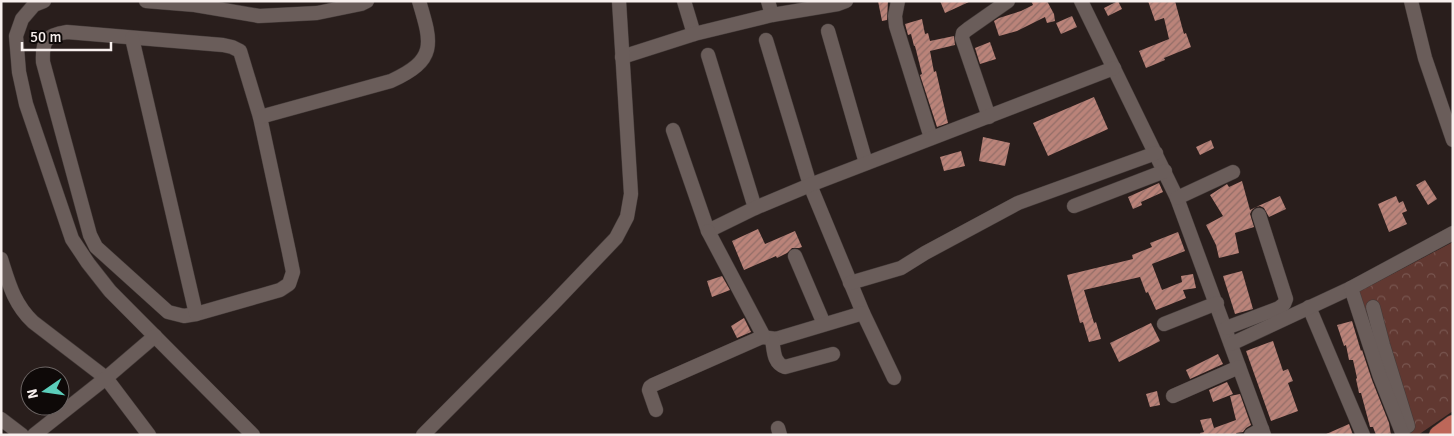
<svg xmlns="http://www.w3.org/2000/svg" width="1454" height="436" font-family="Signika,sans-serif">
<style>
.forest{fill:url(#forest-crowns)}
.building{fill:url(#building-hatch)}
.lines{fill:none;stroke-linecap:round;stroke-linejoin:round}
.minor-casing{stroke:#443b39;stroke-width:15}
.major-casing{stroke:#443b39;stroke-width:19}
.minor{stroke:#6a5d5a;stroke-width:14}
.major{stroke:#bd6759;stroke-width:18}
</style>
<defs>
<pattern id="forest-crowns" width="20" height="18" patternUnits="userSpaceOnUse" patternTransform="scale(1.25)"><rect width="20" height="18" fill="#613831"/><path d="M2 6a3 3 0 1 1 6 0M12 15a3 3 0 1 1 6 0" fill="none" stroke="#78554f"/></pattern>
<pattern id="building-hatch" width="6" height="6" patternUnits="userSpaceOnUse" patternTransform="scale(1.25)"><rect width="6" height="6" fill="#ba8379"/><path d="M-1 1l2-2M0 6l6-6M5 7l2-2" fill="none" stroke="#936e68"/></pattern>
</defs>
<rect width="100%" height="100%" fill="#291e1c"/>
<path class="forest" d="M1453,242v169l-35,24h-9l-51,-143z"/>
<g class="building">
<path d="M878,1h10l-1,19 -5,1z"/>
<path d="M940,1h31l-26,12z"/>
<path d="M1031,1h16l7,13 1,7 -8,2 -2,-6 -28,14 -18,5 -5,-15 5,-3 22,-7 12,-6z"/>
<path d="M1118,1l4,8 -14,7 -4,-8z"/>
<path d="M1148,1h27l9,33 2,-1 5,14 -27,11 1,2 -19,8 -7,-17 30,-12 -5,-21 -9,3z"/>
<path d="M1072,16l5,11 -16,7 -5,-11z"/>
<path d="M922,19l3,15 3,-1 2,8 24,-5 1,9 -25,6 4,21 2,-1 12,52 -11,4 -17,-52 2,-1 -7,-28h-1l-3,-12 -3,1 -3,-11z"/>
<path d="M990,42l6,17 -16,5 -5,-16z"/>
<path d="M1094,97l14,32 -60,27 -15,-33z"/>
<path d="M983,137l27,6 -5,23 -26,-5z"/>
<path d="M1211,140l3,8 -14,7 -4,-8z"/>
<path d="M961,151l4,15 -21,5 -4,-14z"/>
<path d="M1425,180l12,19 -9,6 -12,-20z"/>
<path d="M1242,181l8,29 6,-3 -4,3 -2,4 4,13 -19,6 4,20 -20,5 -3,-13 -10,-20 17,-9 -13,-21 17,-11 2,3z"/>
<path d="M1159,183l4,9 -22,10 1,3 -9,4 -5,-12z"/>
<path d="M1280,196l6,13 -17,8 -5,-9 -4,-2 -4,1z"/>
<path d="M1396,196l3,7 4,-2 4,10 -5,2 5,11 -18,8 -11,-28z"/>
<path d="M758,229l7,15 30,-13 7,16 -3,1h-7l-5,5 -10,5 -1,-2 -32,14 -12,-29z"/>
<path d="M1178,232l7,19 -33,13 10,26 20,-8 -1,-6 12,-2 3,14 -13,2 3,8 -30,12 -8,-18 -2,1 -6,-16 -56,13 10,33 2,-1 5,17 -12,3 -6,-20 -3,1 -13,-48 66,-16 -1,-4 20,-8 -2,-4z"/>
<path d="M1242,271l11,38 -18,5 -12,-38z"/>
<path d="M722,276l8,14 -18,7 -5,-16z"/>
<path d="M744,318l7,14 -14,6 -6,-12z"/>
<path d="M1352,321l9,30 1,-1 10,30 17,43 2,12h-15l-3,-8h-3l-9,-34h-2l-3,-14 1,-1 -4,-18h-4l-3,-15 -2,1 -7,-21z"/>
<path d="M1151,323l9,18 -41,21 -9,-19z"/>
<path d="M1273,341l10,30 5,-2 5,12 -5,2 10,28 -27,10 -25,-70z"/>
<path d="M1218,354l5,10 -33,15 -4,-9z"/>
<path d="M1227,382l6,12 -20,8 -4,-12z"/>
<path d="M1157,391l3,14 -10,2 -4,-13z"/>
<path d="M1240,394l11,31 -5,3 -3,4 -7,1 1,2h-36l-1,-2 4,-1 -4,-12 11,-2 3,10 22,-8 -6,-24z"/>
<path d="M1349,424l4,11h-29z"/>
</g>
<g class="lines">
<g class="minor-casing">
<g id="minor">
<path d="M44,1l-10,4 -12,14 -6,17 3,36 7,32 46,135 16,24 22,28 143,144"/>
<path d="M146,1l49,4 64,11 58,-3 44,-9 6,-3"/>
<path d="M684,1l10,33"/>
<path d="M768,1l4,14"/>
<path d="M898,1l-3,15 1,10 35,112"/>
<path d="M1081,1l96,197 87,237"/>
<path d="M1411,1l14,57 28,82"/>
<path d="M828,31l38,132"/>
<path d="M67,32l156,13 9,2 8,4 20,66 29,135 4,20 -4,12 -9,6 -84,24 -12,2 -16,-4 -72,-65 -6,-12 -47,-173c-1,-20 2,-27 24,-30z"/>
<path d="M132,38l64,276"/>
<path d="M766,40l44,145 53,128"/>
<path d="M708,55l47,153"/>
<path d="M622,57l72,-23 78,-19 66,-11 8,-3"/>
<path d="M260,117l131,-36c46,-21 41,-37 28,-80"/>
<path d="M989,117l-27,-79 1,-5 5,-4 40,-28"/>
<path d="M673,130l35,101 47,-23 55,-23 304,-117"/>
<path d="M1177,198l56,-26"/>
<path d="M1074,206l91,-35"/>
<path d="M795,256l29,68"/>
<path d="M1,259c8,25 13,45 32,63l73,56 43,57"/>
<path d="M850,283l51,-15 24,-15 93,-50 138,-50"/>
<path d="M1309,307l54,128"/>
<path d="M1373,307l10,38 25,81"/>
<path d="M1164,324l53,-21"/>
<path d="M1226,328l53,-20 5,-4 2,-5 -27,-84"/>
<path d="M762,337l14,2 87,-26 31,65"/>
<path d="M772,339c2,11 1,24 13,28l48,-13"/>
<path d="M1231,344l120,-56"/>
<path d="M1173,396l66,-29"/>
<path d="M656,410l-7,-20 1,-3 3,-2 109,-48 1,-2 -55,-104"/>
<path d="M1,419l21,16"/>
<path d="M778,428l2,7"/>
<path d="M34,435l72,-57 49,-42"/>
<path d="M423,435l129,-130 64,-67 11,-21 4,-23 -12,-193"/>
<path d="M1251,435l11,-6"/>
<path d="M1403,435l-23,-58 -29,-89 102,-55"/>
</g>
</g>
<g class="major-casing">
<path id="major" d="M1438,435l15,-11"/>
</g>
<use href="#minor" class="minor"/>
<use href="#major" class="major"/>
</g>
<rect width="1454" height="436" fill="none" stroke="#f8f0ee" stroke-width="5"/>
<g transform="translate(45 391) rotate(257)"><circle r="24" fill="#0e0908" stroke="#6c6564"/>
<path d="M0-4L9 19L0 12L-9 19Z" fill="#5bcebb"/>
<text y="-8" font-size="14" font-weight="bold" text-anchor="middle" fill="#f8f0ee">N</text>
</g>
<path d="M22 42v8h89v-8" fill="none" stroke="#f8f0ee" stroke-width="2.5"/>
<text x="30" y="42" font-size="15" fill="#f8f0ee" stroke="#0e0908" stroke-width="4" paint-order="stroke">50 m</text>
</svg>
